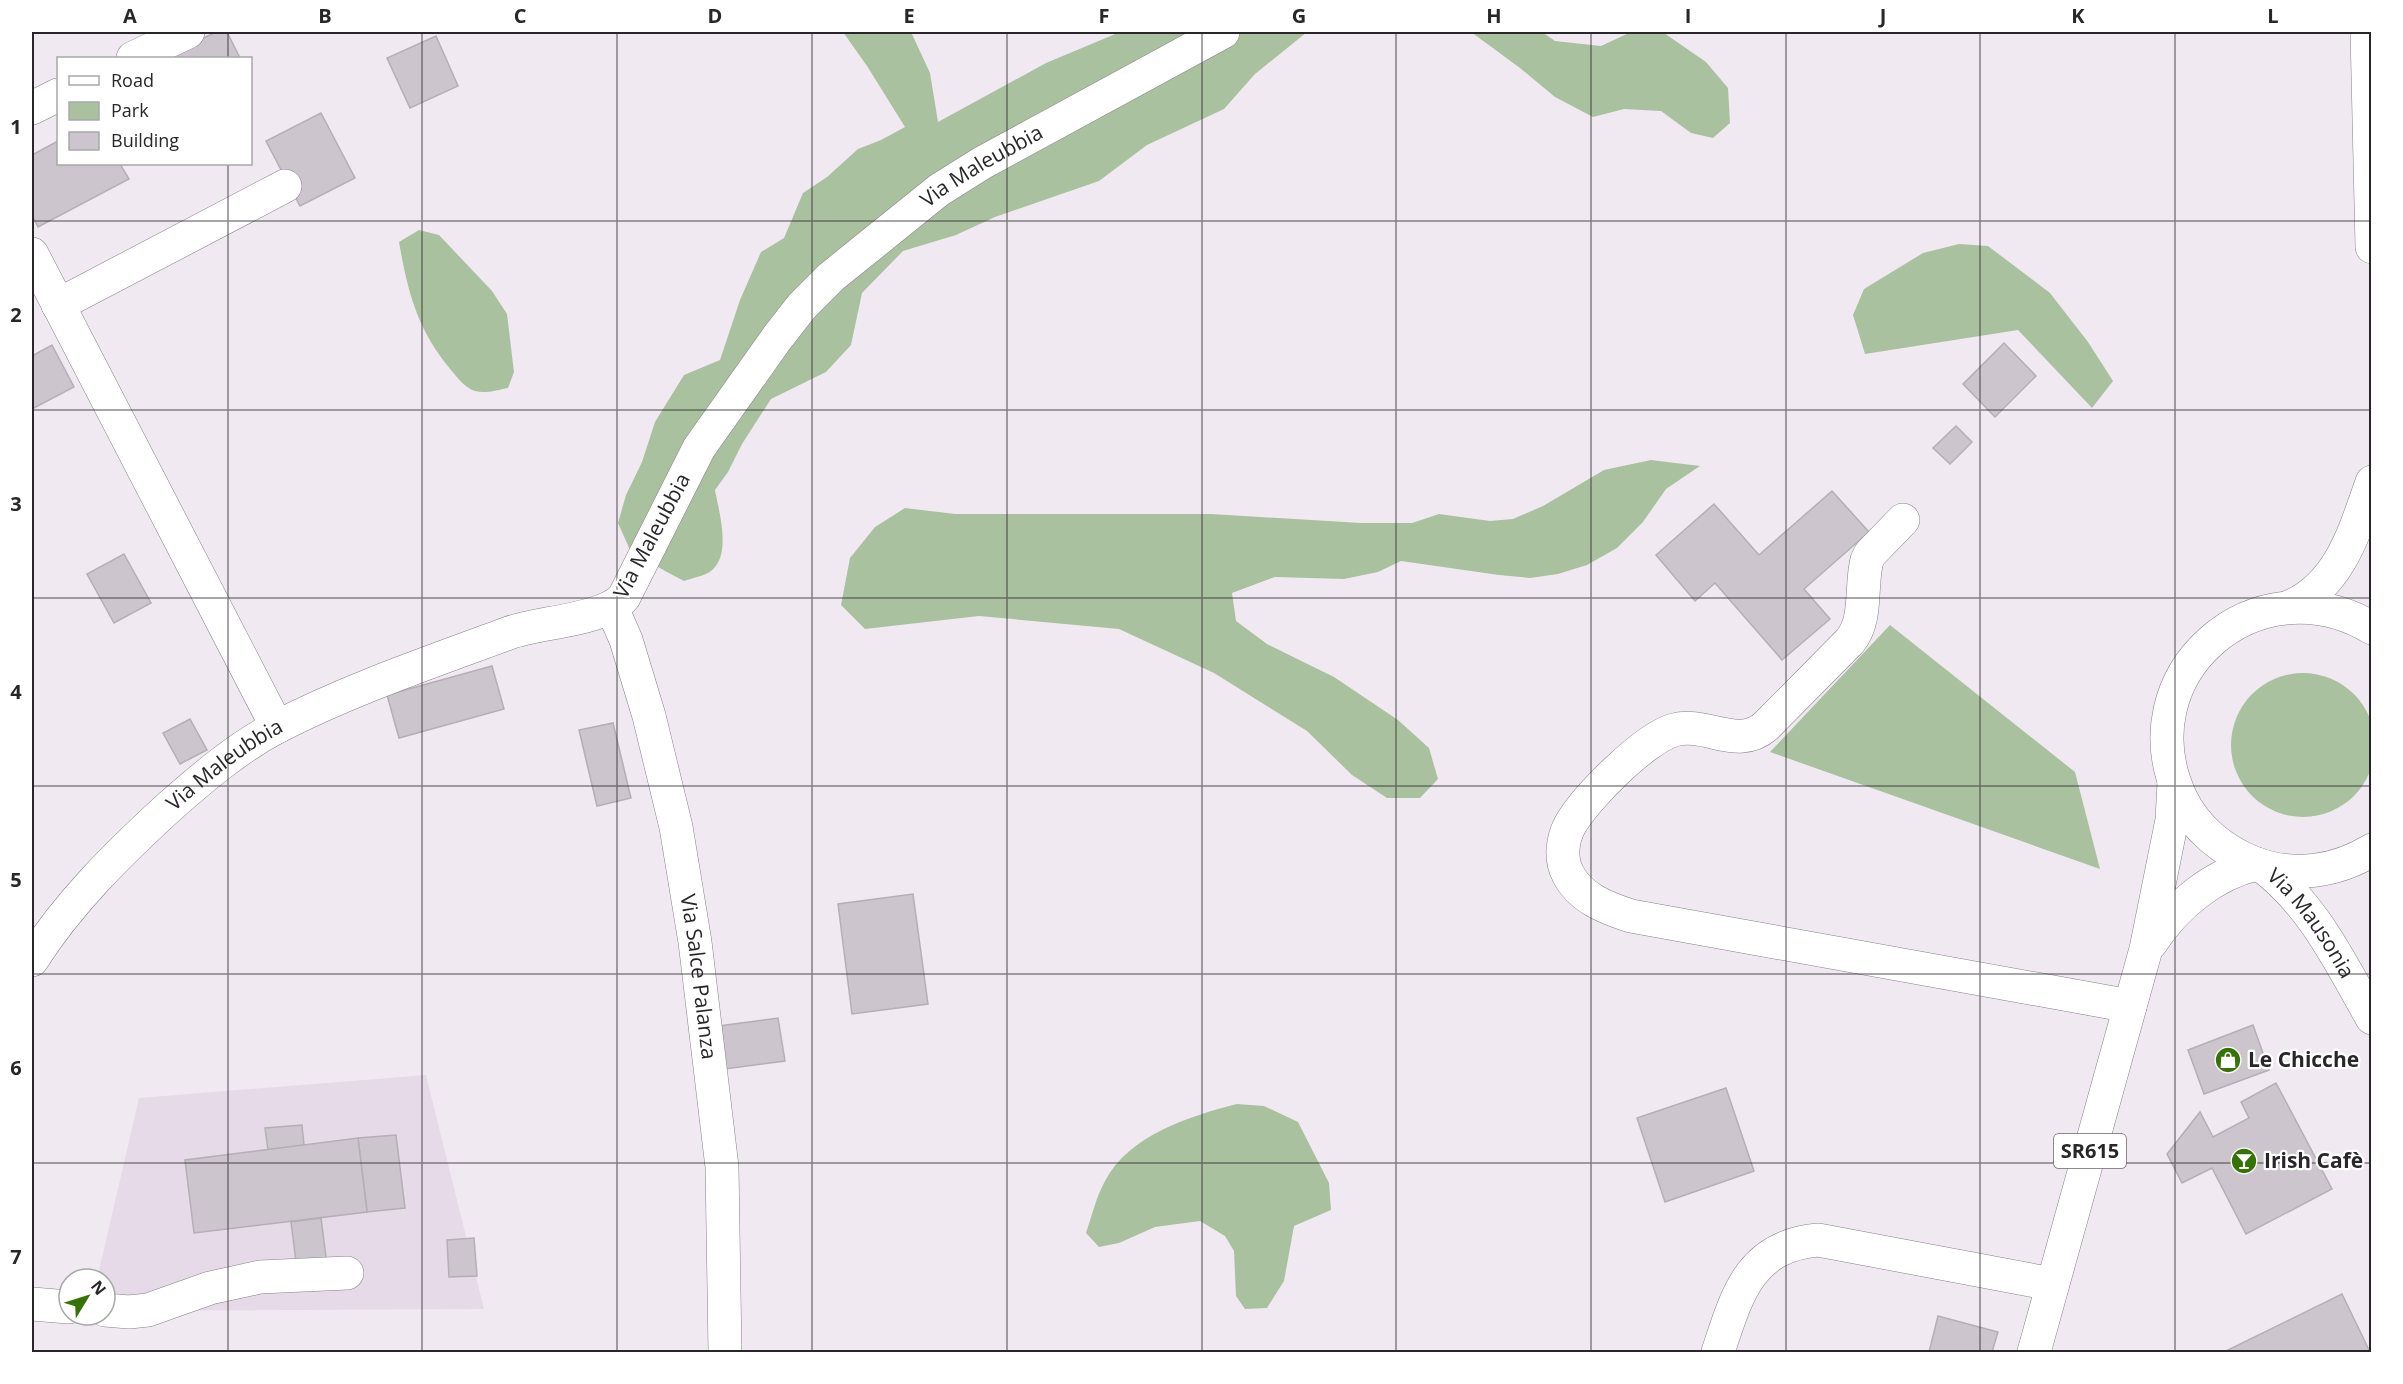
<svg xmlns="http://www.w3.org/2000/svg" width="2403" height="1384" font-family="'Open Sans',sans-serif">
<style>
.built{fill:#e6dae8}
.green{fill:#aac1a0}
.building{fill:#ccc5cd;stroke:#b5aeb6;stroke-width:1.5}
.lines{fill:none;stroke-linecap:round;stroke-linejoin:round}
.minor-casing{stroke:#868088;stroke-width:34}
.major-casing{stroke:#868088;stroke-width:34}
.minor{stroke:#fff;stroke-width:33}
.major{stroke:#fff;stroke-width:33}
.grid{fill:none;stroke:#292629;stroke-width:1.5;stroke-opacity:0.55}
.labels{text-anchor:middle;stroke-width:4.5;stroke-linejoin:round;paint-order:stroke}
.shield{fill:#fff;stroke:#696769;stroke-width:1.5}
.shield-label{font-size:20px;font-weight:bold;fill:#292629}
.street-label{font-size:21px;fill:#292629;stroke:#fff}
.poi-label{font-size:21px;font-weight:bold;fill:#292629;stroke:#fff;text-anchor:start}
.neatline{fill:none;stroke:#292629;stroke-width:2}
.grid-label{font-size:20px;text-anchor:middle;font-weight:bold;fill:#292629}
</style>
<rect width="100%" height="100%" fill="#f0e9f2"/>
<path class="built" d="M426,1075l58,234 -379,2v-32h-8l42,-181z"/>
<g class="green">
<path d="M843,32h68l19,41 8,49 108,-59 74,-31h187l-52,42 -31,35 -77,36 -48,36 -104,36 -39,18 -53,16 -41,42 -11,52 -25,27 -55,27 -29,45 -14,28 -13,18c4,22 17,65 -4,81 -6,5 -19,7 -27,10l-19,-10 -35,-21 -12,-27 8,-28 16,-33 13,-40 29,-47 36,-15 20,-60 21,-48 23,-14 19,-45 24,-16 31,-28 23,-9 24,-13 -38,-61z"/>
<path d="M1471,32h71l13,9 46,5 30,-14 33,1 42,29 22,26 2,35 -17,15 -22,-5 -30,-22 -37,-2 -31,8 -38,-20 -35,-29z"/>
<path d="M419,230l20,5 53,56 15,23 7,58 -6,16c-10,2 -23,6 -33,3 -9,-2 -18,-14 -24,-21 -34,-41 -43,-77 -52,-128z"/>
<path d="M1959,244l29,2 62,47 38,49 25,39 -21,27 -74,-78 -153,24 -12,-39 11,-26 59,-36z"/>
<path d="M1651,460l49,6 -34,23 -23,33 -26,26 -30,17 -29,9 -28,4 -31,-3 -98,-14 -23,11 -34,7 -69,-2 -43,16 4,28 31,23 67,33 64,43 31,28 9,31 -18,19h-33l-35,-23 -45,-44 -93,-58 -95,-44 -140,-13 -114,13 -24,-24 9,-47 25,-31 30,-19 50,6h256l150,9h51l27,-9 51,7 23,-2 30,-13 61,-36z"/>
<path d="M1890,625l185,147 25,97 -330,-117z"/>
<circle cx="2303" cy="745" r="72"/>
<path d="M1237,1104l27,2 34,16 31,61 2,27 -37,16 -10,55 -17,27 -22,1 -9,-13 -2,-45 -9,-15 -25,-15 -45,6 -36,16 -20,4 -13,-14c6,-17 10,-36 19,-52 24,-46 85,-65 132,-77z"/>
</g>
<g class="building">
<path d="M216,32h11l13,26h-78z"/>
<path d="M436,36l22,50 -48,22 -23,-50z"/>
<path d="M321,113l34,65 -55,28 -34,-65z"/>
<path d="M58,141v23h62l9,15 -91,48 -6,-12v-60z"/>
<path d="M2004,343l32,33 -41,41 -32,-33z"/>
<path d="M52,345l22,42 -42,22v-53z"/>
<path d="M1956,426l16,16 -22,22 -17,-16z"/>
<path d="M1832,491l37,41 -65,57 26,30 -48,41 -67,-77 -20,18 -39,-46 58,-51 45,51z"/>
<path d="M124,554l27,49 -37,20 -27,-49z"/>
<path d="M492,666l12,43 -105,29 -12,-43z"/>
<path d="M190,719l17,31 -27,14 -17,-31z"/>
<path d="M613,723l18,75 -34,8 -18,-76z"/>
<path d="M913,894l15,110 -76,10 -14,-110z"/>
<path d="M778,1018l7,43 -60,8 -6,-43z"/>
<path d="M2253,1025l16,45 -65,24 -16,-44z"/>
<path d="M2276,1083l56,106 -86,45 -34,-66 -30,15 -15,-29 33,-42 13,25 36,-19 -8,-16z"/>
<path d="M1726,1088l28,83 -89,31 -28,-84z"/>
<path d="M302,1125l2,20 -36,5 -3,-22z"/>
<path d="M396,1135l9,73 -38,4 -9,-74z"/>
<path d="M358,1138l9,74 -173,21 -9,-73z"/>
<path d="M321,1218l6,47 -30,4 -6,-47z"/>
<path d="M474,1238l3,38 -28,1 -2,-37z"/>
<path d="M2342,1294l28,58h-143l-1,-1z"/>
<path d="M1938,1316l60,16 -6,20h-63z"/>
</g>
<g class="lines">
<g class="minor-casing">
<g id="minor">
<path d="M133,58l55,-26"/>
<path d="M32,108l26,-13"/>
<path d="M32,254l245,473"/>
<path d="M58,305l227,-119"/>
<path d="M1903,520l-33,34 -3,6c-7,26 1,59 -17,81l-84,85c-28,25 -60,-5 -92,4 -29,8 -89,68 -104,95 -8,15 -10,34 -2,49 12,24 38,34 63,42l499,90"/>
<path id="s1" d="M612,608l14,32 23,76 27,111 19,115 27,225 3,185"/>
<path id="s2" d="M32,960c36,-57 86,-106 136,-152 34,-30 69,-60 109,-81 74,-38 154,-65 232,-94 30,-11 96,-13 115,-36l75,-149 78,-110 25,-32 29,-29 108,-87 43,-27 241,-131"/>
<path d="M32,1304l37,3"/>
<path d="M105,1310l24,2 19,-2 62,-22 50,-11 87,-4"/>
<path d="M1718,1352c19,-57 31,-106 100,-112l234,44"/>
</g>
</g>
<g class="major-casing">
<g id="major">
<path d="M2367,32l5,215"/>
<path d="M2289,607c51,-21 66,-77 83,-125"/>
<path d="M2372,628c-116,-69 -249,47 -191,170 14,30 42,53 73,65 39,15 82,9 118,-13"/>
<path id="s3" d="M2262,866c51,38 79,98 110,152"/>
<path d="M2151,943c24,-37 62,-69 106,-79"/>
<path d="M2034,1352l112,-403 26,-129 2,-38"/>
</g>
</g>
<use href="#minor" class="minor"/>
<use href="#major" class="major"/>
</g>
<path class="grid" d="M228,32v26M422,32v1320M617,32v1320M812,32v1320M1007,32v1320M1202,32v1320M1396,32v1320M1591,32v1320M1786,32v1320M1980,32v1320M2175,32v1320M228,164v1188M32,221h2340M32,410h2340M32,598h2340M32,786h2340M32,974h2340M32,1163h2340"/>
<defs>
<g id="shop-disc" transform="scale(1.35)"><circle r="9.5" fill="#367307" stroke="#fff"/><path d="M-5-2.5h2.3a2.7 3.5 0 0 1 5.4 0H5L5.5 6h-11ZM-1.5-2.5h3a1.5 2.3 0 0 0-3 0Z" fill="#fff"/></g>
<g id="bar-disc" transform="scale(1.35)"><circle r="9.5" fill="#367307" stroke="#fff"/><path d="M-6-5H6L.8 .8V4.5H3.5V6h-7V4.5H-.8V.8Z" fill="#fff"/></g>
</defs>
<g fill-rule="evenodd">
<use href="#shop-disc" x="2228" y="1060"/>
<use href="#bar-disc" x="2244" y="1161"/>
</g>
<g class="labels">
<rect class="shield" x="2054" y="1134" width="72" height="34" rx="4.5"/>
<g class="shield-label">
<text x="2090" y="1158">SR615</text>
</g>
<g class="street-label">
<text dy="7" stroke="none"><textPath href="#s2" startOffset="1284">Via Maleubbia</textPath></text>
<text transform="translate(652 536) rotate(-62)" y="7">Via Maleubbia</text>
<text dy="7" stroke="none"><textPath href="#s2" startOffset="276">Via Maleubbia</textPath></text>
<text dy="7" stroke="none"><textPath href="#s3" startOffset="76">Via Mausonia</textPath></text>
<text dy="7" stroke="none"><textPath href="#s1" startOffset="380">Via Salce Palanza</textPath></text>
</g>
<g class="poi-label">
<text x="2248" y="1067">Le Chicche</text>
<text x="2264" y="1168">Irish Cafè</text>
</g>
</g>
<rect width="2403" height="1384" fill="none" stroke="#ffffff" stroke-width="66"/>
<rect x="57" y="57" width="195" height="108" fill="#ffffff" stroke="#a9a8a9" stroke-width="1.5"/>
<rect x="69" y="76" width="30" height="9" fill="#ffffff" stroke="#a9a8a9" stroke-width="1.5"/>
<text x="111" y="87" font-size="18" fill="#292629">Road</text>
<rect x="69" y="102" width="30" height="18" fill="#aac1a0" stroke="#a9a8a9" stroke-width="1.5"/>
<text x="111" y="117" font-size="18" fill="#292629">Park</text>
<rect x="69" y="132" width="30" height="18" fill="#ccc5cd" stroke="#a9a8a9" stroke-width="1.5"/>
<text x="111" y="147" font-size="18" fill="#292629">Building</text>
<g transform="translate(87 1297) rotate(52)"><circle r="28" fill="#ffffff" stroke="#a9a8a9" stroke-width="1.5"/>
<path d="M0-4.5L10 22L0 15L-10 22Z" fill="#367307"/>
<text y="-9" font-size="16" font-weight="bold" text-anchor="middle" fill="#292629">N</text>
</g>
<rect x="33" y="33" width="2337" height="1318" class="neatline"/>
<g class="grid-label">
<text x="130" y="23">A</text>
<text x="325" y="23">B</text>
<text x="520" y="23">C</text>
<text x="715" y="23">D</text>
<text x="909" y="23">E</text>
<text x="1104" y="23">F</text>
<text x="1299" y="23">G</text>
<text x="1494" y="23">H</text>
<text x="1688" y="23">I</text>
<text x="1883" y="23">J</text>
<text x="2078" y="23">K</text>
<text x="2273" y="23">L</text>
<text x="16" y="134">1</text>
<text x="16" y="322">2</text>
<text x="16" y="511">3</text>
<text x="16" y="699">4</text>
<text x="16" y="887">5</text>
<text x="16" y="1075">6</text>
<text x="16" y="1264">7</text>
</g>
</svg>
